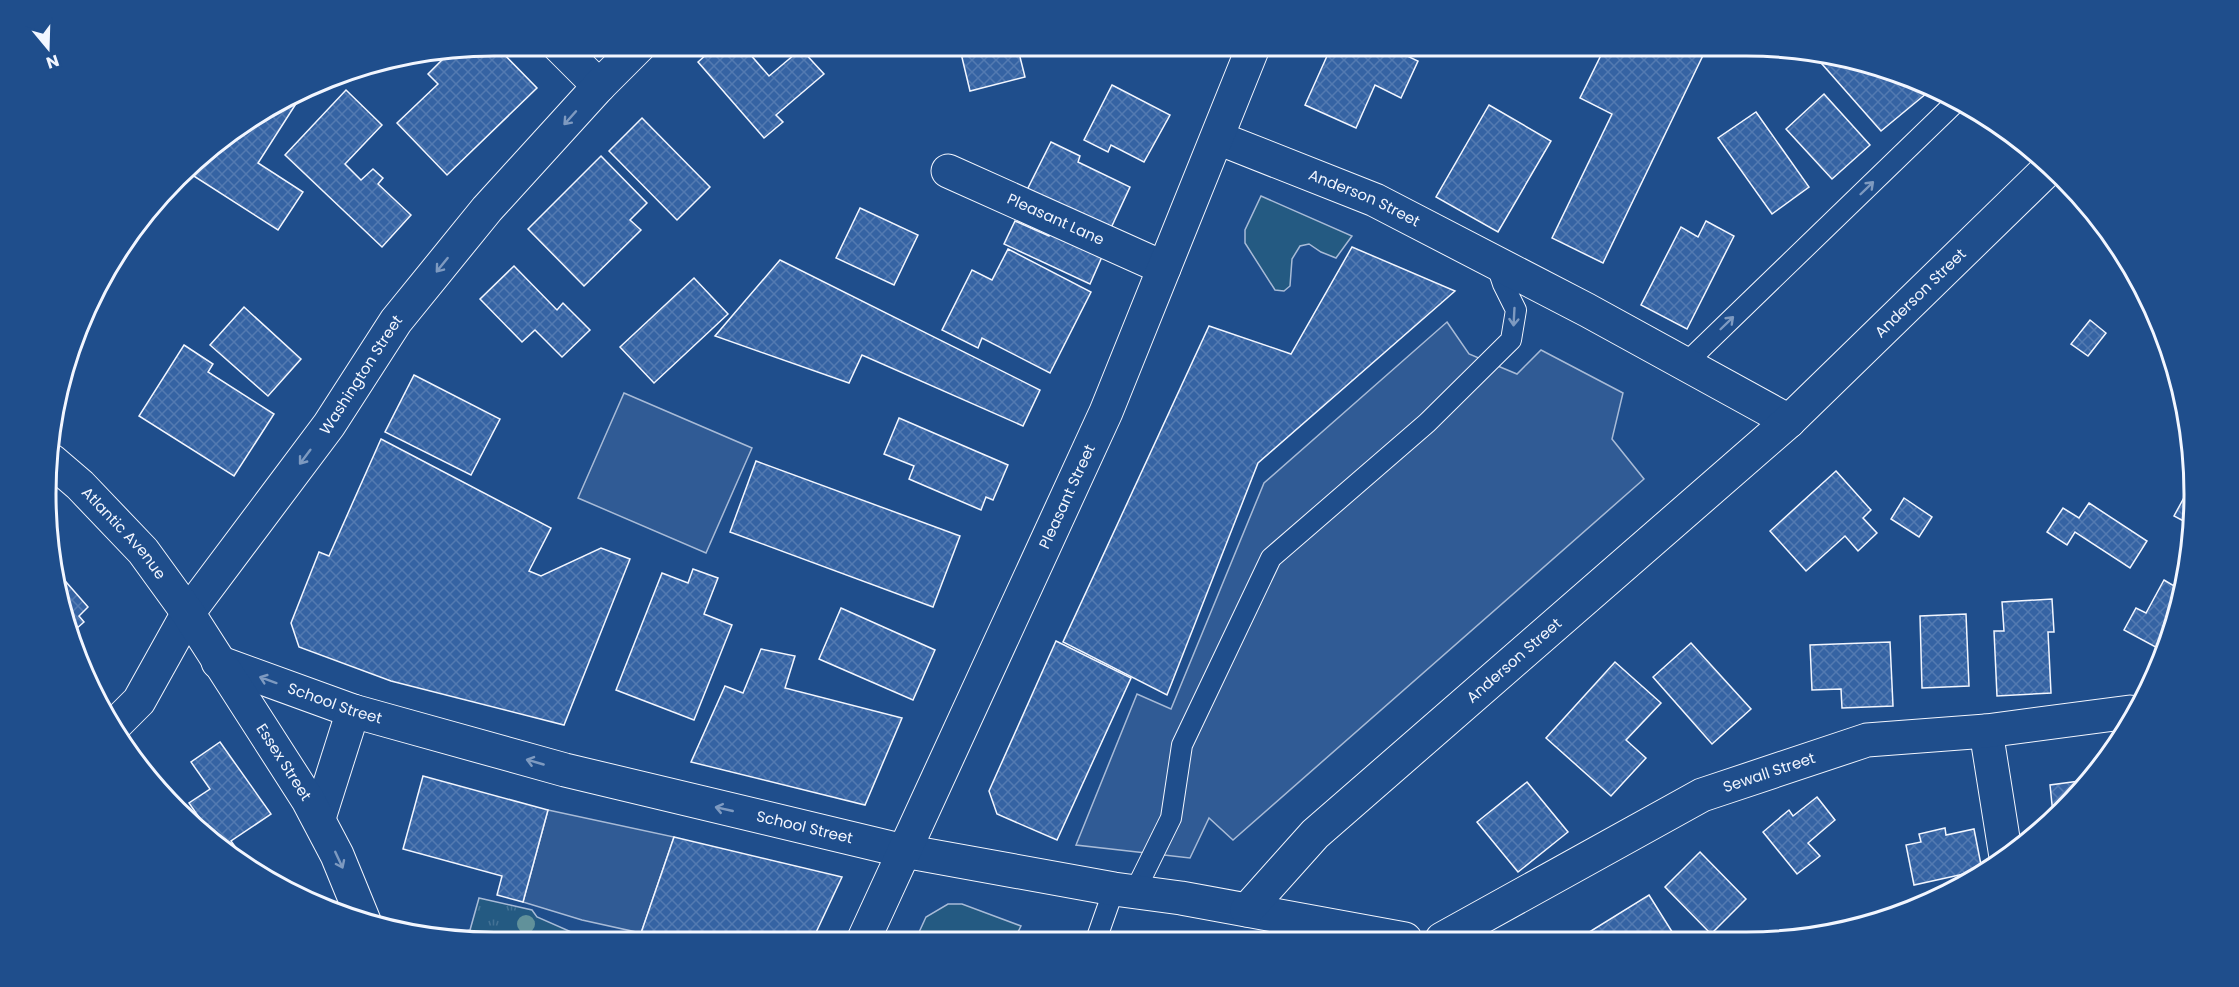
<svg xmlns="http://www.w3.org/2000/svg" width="2239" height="987" font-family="Poppins,sans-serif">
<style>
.green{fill:#245a82;stroke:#a8bbd7;stroke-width:1.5}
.park{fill:url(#park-tufts);stroke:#a8bbd7;stroke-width:1.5}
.parking{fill:#305b95;stroke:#a8bbd7;stroke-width:1.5}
.building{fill:url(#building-cross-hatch);stroke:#f2f6ff;stroke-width:1.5}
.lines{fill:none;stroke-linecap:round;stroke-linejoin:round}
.service-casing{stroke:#f2f6ff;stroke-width:22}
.minor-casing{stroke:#f2f6ff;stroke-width:35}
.secondary-casing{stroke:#f2f6ff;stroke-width:35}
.primary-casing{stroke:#f2f6ff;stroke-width:35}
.service{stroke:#1f4e8c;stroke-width:20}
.minor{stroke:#1f4e8c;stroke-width:33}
.secondary{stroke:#1f4e8c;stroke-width:33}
.primary{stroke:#1f4e8c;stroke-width:33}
.tree{fill:#61919a}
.oneway{stroke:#7e9ac0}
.labels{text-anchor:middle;stroke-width:4.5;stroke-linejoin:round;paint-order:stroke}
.street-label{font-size:15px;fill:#f2f6ff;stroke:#1f4e8c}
.rim{fill:none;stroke:#f2f6ff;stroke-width:3}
</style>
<defs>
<pattern id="park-tufts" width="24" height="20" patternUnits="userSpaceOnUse" patternTransform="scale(1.5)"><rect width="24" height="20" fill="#245a82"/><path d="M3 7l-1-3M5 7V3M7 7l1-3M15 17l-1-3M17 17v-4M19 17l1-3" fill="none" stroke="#447295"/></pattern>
<pattern id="building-cross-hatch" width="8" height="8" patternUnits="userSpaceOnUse" patternTransform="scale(1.5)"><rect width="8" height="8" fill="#3563a3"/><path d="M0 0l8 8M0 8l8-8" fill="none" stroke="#537ab1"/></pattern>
</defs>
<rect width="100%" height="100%" fill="#1f4e8c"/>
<g class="green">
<path d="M1261,196l91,40 -16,22 -15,-6 -12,-8 -9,2 -8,13 -2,27 -6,5 -9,-1 -30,-47v-13z"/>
<path d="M948,904h14l59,22 -7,14 -99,1 11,-24z"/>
</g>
<path class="park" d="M479,898l53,12 5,7 57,25h-100l-45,-7 21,-5z"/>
<g class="parking">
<path d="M1447,322l22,32 48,20 24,-24 82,43 -11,46 32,40 -411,361 -24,-22 -19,40 -114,-13 61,-151 34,15 93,-226z"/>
<path d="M624,393l128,55 -46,105 -128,-55z"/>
<path d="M548,810l126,27 -33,96 -59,-13 -59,-18z"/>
</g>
<g class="building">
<path d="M495,45l42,43 -90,87 -50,-52 41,-39 -10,-10 22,-22z"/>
<path d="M717,45h25l27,31 32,-27 23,25 -48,41 7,7 -19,16 -66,-76z"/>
<path d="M959,45h58l8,32 -55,14z"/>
<path d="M1332,45h52l34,16 -17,37 -26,-13 -19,43 -51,-23z"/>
<path d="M1606,45h102l-105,218 -51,-25 60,-124 -32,-16z"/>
<path d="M1815,56l75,13 43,19 -52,43z"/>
<path d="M1112,85l58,30 -26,47 -33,-17 -3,7 -24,-12z"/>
<path d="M306,88l-48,75 45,29 -25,38 -92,-59 12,-15 72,-51z"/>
<path d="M346,90l36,35 -37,39 16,16 12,-11 10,9 -5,6 33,31 -29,32 -97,-92z"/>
<path d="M1824,94l46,51 -38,34 -46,-50z"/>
<path d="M1489,105l62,36 -53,91 -62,-35z"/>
<path d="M1756,112l53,75 -37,27 -54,-76z"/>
<path d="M642,118l68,69 -33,33 -68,-69z"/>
<path d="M1051,142l29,14 -2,6 52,25 -20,43 -83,-40z"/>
<path d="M601,156l46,47 -17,17 11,10 -57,56 -56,-57z"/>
<path d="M860,208l58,27 -24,50 -58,-27z"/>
<path d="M1015,221l34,15 5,-10 51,24 -15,34 -86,-40z"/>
<path d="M1706,221l28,15 -47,93 -46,-24 40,-78 17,10z"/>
<path d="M1352,247l103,44 -197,172 -91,232 -104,-53 146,-316 82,28z"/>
<path d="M1008,249l83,43 -41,81 -68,-35 -4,10 -36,-18 30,-60 20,10z"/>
<path d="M780,260l260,130 -17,36 -161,-71 -13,28 -134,-47z"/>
<path d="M514,266l43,44 6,-7 27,27 -28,27 -27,-27 -13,12 -42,-43z"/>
<path d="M694,278l34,36 -74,69 -34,-36z"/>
<path d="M244,307l57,52 -33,37 -58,-51z"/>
<path d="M2090,320l16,13 -18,23 -17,-12z"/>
<path d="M184,345l29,19 -5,8 66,42 -40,62 -95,-60z"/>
<path d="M414,375l86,44 -29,56 -86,-43z"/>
<path d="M899,418l109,47 -15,35 -7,-3 -5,13 -72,-31 5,-13 -30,-12z"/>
<path d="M381,439l170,89 -22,43 12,5 60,-28 29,11 -66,166 -173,-44 -92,-34 -8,-24 28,-71 10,4z"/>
<path d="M756,461l204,75 -27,71 -203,-75z"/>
<path d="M1836,471l35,39 -8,8 14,15 -19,18 -13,-15 -39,35 -36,-40z"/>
<path d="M2193,481l-2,44 -17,-9z"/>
<path d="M1904,498l28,19 -13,20 -28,-18z"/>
<path d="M2089,503l58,38 -17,27 -55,-36 -8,13 -20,-13 16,-24 16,10z"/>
<path d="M52,566l36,41 -9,9 5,6 -16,14z"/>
<path d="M693,569l25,9 -14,36 28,11 -38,95 -78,-30 46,-117 26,10z"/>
<path d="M2164,580l17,10 -11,48 -7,13 -39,-21 12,-22 10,5z"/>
<path d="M2052,599l2,33h-6l3,61 -54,3 -3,-65h10l-2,-29z"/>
<path d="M841,608l94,42 -22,50 -94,-41z"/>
<path d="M1966,614l3,72 -47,2 -2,-72z"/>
<path d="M1056,641l75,37 -74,162 -60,-26 -8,-23z"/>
<path d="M1890,642l3,64 -51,2 -1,-19 -29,1 -2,-45z"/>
<path d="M1691,643l60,66 -39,35 -59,-67z"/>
<path d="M761,649l34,7 -10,32 117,30 -37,87 -174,-43 34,-76 18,7z"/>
<path d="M1615,662l46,41 -35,37 20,18 -35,38 -65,-58z"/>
<path d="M220,742l51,72 -40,27 8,11 -5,4 -24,-17 3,-2 -24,-34 21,-14 -19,-27z"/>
<path d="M423,776l125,34 -25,92 -26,-7 5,-19 -99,-27z"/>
<path d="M2087,780l-34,34 -3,-29z"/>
<path d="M1527,782l41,50 -50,40 -41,-50z"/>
<path d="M1817,797l18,23 -27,23 12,13 -23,18 -34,-42 26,-22 4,6z"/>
<path d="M1945,828l1,7 28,-6 8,41 -68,15 -8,-40 15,-3 -2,-8z"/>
<path d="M674,837l168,40 -30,64 -151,1 -20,-9z"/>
<path d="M1700,852l46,47 -35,35 -46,-47z"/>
<path d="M1649,895l27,43 -87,1 -3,-5z"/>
</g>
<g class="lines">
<g class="service-casing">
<g id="service">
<path d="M1685,364l273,-264"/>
<path d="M1135,891l36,-73 11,-73 89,-187 156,-135 84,-83 5,-30 -13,-26 -7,-21"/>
<path d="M1096,940l18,-51"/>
</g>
</g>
<g class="minor-casing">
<g id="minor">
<path d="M558,45l41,41"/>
<path id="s1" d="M1218,138l157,62 212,110 202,111"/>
<path id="s2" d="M948,171l216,97"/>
<path d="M1986,731l20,126"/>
<path d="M904,851l210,38 67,9 224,41"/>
<path id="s3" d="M1247,910l68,-76 474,-413 262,-255"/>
<path id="s4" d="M1442,939l260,-144 165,-55 119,-9 144,-19"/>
</g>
</g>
<g class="secondary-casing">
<g id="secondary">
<path id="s5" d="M218,662l135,49 212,59 339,81"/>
<path id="s6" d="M113,727l26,-26 49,-88 141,-188 67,-104 91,-112 112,-123 41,-41"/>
<path d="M319,818l34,-107"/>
</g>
</g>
<g class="primary-casing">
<g id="primary">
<path id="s7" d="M52,461l28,24 63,66 45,62 120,187 29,55 27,66"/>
<path id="s8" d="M863,941l243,-529 148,-367"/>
</g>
</g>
<use href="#service" class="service"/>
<use href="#minor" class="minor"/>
<use href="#secondary" class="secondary"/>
<use href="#primary" class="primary"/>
</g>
<circle class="tree" cx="526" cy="924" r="9"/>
<defs><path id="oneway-shaft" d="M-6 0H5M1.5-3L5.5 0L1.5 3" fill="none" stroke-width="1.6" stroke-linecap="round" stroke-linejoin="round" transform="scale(1.5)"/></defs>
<g class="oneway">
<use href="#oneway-shaft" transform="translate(570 118) rotate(132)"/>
<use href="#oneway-shaft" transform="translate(1867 188) rotate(-44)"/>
<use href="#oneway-shaft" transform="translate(442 265) rotate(129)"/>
<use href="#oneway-shaft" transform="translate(1514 317) rotate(93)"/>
<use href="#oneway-shaft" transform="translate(1727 323) rotate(-44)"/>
<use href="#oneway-shaft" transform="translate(305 457) rotate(127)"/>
<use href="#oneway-shaft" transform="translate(268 680) rotate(-160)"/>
<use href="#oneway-shaft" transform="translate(535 762) rotate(-164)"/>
<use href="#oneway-shaft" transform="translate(724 809) rotate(-167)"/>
<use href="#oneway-shaft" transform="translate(339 860) rotate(65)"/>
</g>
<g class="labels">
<g class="street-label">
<text dy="5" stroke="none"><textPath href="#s1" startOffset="158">Anderson Street</textPath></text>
<text dy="5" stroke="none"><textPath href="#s2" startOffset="118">Pleasant Lane</textPath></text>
<text dy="5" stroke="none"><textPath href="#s3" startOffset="914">Anderson Street</textPath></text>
<text dy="5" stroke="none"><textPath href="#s6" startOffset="432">Washington Street</textPath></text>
<text dy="5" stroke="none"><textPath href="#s8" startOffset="489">Pleasant Street</textPath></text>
<text dy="5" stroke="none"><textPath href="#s7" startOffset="102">Atlantic Avenue</textPath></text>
<text dy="5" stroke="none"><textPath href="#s3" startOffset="366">Anderson Street</textPath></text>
<text dy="5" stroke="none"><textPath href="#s5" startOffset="124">School Street</textPath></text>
<text dy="5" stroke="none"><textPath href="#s7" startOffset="382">Essex Street</textPath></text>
<text dy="5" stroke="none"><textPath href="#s4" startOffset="368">Sewall Street</textPath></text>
<text dy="5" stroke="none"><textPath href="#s5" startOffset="610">School Street</textPath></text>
</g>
</g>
<path d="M0 0H2239V987H0ZM494 56H1746A438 438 0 0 1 2184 494V494A438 438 0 0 1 1746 932H494A438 438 0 0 1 56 494V494A438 438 0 0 1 494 56Z" fill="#1f4e8c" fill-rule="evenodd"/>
<path class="rim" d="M494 56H1746A438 438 0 0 1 2184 494V494A438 438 0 0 1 1746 932H494A438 438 0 0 1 56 494V494A438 438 0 0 1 494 56Z"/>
<g transform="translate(48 48) rotate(161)" stroke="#1f4e8c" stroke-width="4.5" paint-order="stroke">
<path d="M0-4.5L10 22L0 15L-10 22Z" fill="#f2f6ff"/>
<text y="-9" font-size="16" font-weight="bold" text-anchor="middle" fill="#f2f6ff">N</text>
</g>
</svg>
